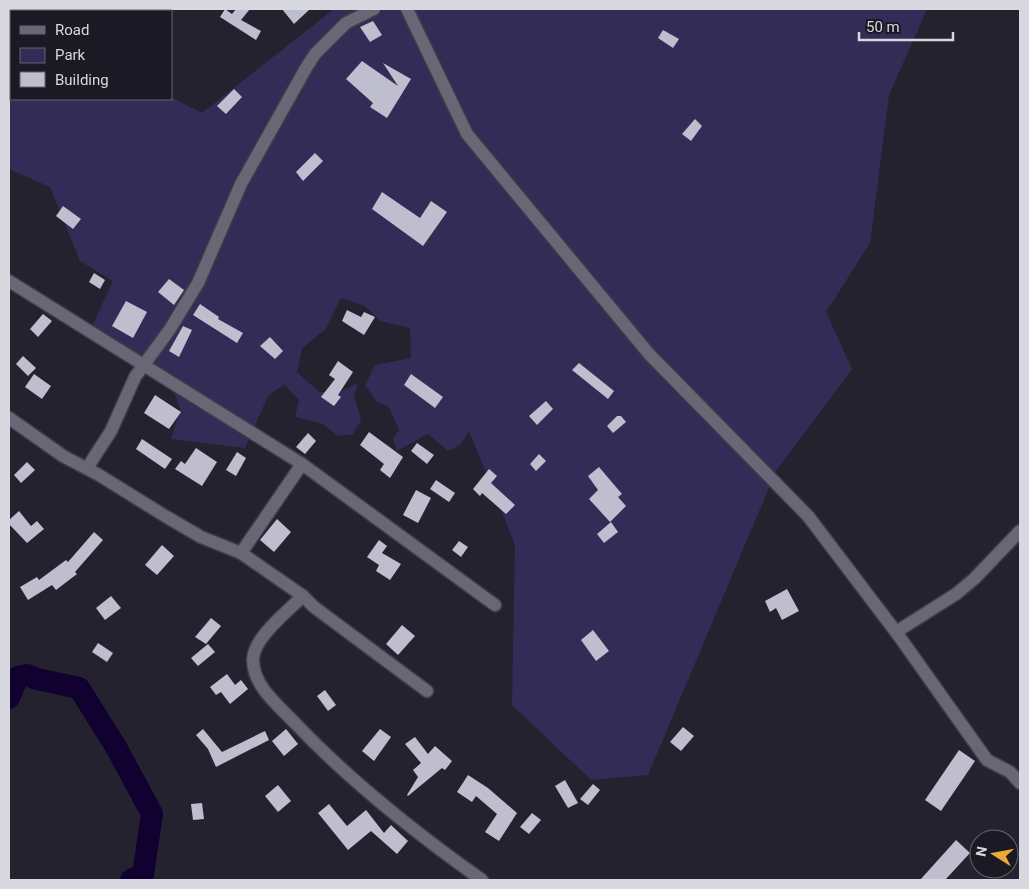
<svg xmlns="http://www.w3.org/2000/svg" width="1029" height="889" font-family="Roboto,sans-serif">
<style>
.green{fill:#332c56}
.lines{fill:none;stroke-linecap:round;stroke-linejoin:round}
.river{stroke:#100130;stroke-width:22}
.building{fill:#bfbece}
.minor-casing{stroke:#3e3c46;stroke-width:15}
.minor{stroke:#686775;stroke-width:12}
</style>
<rect width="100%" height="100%" fill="#23222e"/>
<path class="green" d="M334,9h593l-38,86 -19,148 -44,69 26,57 -76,102 -128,304 -57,5 -79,-75 3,-160 -46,-114 -8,13 -13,7 -20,-17 -31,17 -4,-12 6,-9 -10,-23 -13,-6 -11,-16 10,-20 36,-7 -1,-30 -30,-7 -15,-15 -24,-8 -15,31 -24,19 -5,24 22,20h21l18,-9 -4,12 7,25 -8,14 -15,2 -15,-12 -28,-7 4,-17 -15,-16 -16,12 -23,52 -74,-9 9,-30 -11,-33 -77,-50 21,-45 -33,-20 -30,-74 -41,-18v-109l2,1v38h160v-2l31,16z"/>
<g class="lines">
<path class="river" d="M9,698l6,-14 -1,-3 4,-4 9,-2 10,4 42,9 37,59 36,67 -9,61 -12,5"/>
</g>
<g class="building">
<path d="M225,9l7,5 4,-5h14l-9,11 20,11 -5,9 -36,-23z"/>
<path d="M282,9h28l-16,15z"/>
<path d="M373,21l9,14 -12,7 -10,-15z"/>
<path d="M663,30l16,9 -6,9 -15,-10z"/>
<path d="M362,61l36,25 -15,-23 28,16 -24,39 -17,-11 3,-4 -27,-24z"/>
<path d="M234,89l8,8 -16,17 -9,-8z"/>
<path d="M695,119l7,7 -11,15 -9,-7z"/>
<path d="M315,153l8,8 -20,20 -7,-9z"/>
<path d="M382,192l38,26 11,-17 16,11 -24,34 -51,-37z"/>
<path d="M63,206l18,13 -8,10 -17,-13z"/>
<path d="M94,273l11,7 -5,9 -11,-7z"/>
<path d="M169,279l15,11 -10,15 -16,-13z"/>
<path d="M126,301l21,11 -14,26 -21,-12z"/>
<path d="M200,304l19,13 -1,2 25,14 -6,10 -44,-28z"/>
<path d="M347,310l14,7 3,-5 11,5 -11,18 -22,-14z"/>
<path d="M43,314l9,7 -14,16 -8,-8z"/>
<path d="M183,326l9,4 -13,27 -10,-6z"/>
<path d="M270,337l13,14 -8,8 -15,-13z"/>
<path d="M23,356l13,12 -8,8 -12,-12z"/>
<path d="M338,361l15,11 -15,23 3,2 -7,9 -13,-9 14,-18 -6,-4z"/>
<path d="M579,363l35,28 -6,8 -36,-29z"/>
<path d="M34,374l17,12 -9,13 -17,-12z"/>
<path d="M411,374l32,23 -8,11 -31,-23z"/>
<path d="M155,395l26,17 -12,17 -25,-16z"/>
<path d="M546,401l7,8 -16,16 -8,-9z"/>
<path d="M617,416h4l5,6 -13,11 -6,-7z"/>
<path d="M369,432l34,25 -13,21 -10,-8 4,-6 -24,-19z"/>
<path d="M308,433l8,8 -11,13 -9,-7z"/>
<path d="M142,439l30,20 -7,10 -29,-20z"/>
<path d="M417,443l17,12 -7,9 -16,-13z"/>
<path d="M196,448l21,14 -15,24 -27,-17 6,-8 4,3z"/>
<path d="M237,452l9,6 -10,18 -10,-6z"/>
<path d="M539,454l7,7 -10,10 -6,-7z"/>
<path d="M27,462l8,8 -14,13 -7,-8z"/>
<path d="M599,467l23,27 -4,3 8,9 -16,16 -21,-23 9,-9 -10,-14z"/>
<path d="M489,469l8,7 -6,7 24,22 -9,9 -24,-21 -2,3 -7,-7z"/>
<path d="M436,480l19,13 -6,9 -19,-13z"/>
<path d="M416,490l15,8 -13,25 -15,-8z"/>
<path d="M19,511l12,15 6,-5 7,8 -17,14 -18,-19v-4z"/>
<path d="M277,519l14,13 -17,20 -14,-12z"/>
<path d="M611,522l7,10 -14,11 -7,-9z"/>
<path d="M94,532l9,8 -28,32 2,2 -21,16 -4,-5 -24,15 -8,-13 17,-10 2,3 27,-20 2,2z"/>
<path d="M379,540l8,6 -5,7 19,11 -11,16 -14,-9 3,-6 -12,-8z"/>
<path d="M459,541l9,6 -7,10 -9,-7z"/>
<path d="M162,545l12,11 -17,19 -12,-10z"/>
<path d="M787,589l12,22 -17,9 -6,-12 -6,4 -5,-11z"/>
<path d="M111,596l10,12 -16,12 -9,-12z"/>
<path d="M211,618l10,8 -15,18 -11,-7z"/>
<path d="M402,625l13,11 -17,19 -12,-11z"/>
<path d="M593,630l16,21 -13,10 -15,-21z"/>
<path d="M98,643l15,10 -6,9 -15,-10z"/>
<path d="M208,644l7,8 -17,14 -7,-8z"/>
<path d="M227,674l8,11 6,-5 7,9 -18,15 -9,-12 -5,3 -6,-8z"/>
<path d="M325,690l11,15 -8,6 -11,-15z"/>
<path d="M683,727l11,9 -13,15 -11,-9z"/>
<path d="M203,729l19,23 43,-21 4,9 -53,27 -8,-18 -12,-14z"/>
<path d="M286,729l12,15 -14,12 -12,-15z"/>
<path d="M380,729l11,8 -17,24 -12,-10z"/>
<path d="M415,737l13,17 7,-8 17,15 -7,9 -3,-2 -34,28 -1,-1 11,-18 -5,-7 8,-7 -16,-19z"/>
<path d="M959,750l16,11 -34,50 -16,-11z"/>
<path d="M468,775l20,13 29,25 -18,28 -14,-9 12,-18 -21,-18 -4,6 -15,-10z"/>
<path d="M565,780l13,23 -10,5 -13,-22z"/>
<path d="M593,784l7,6 -12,15 -8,-6z"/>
<path d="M278,785l13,16 -13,11 -13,-16z"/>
<path d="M202,803l2,16 -11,1 -2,-16z"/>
<path d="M329,804l18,22 19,-16 18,23 7,-8 17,16 -11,13 -26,-23 -23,19 -30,-37z"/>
<path d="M532,813l9,7 -12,14 -9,-7z"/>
<path d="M956,840l14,13 -25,27h-25z"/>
</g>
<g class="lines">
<g class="minor-casing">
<g id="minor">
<path d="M407,9l60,125 182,220 159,162 88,116 91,128 23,12 10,11"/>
<path d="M9,281l293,183 193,141"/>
<path d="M9,418l54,38 36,19 66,41 36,21 40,16 62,43 11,11 113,84"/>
<path d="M87,468l24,-37 24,-54 35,-48 28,-46 43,-99 65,-116 9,-14 31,-31 28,-14"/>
<path d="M241,553l61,-89"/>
<path d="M303,596c-15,15 -50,42 -50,64 0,26 25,45 41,62 57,60 120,110 188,158"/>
<path d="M896,632l60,-38 18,-15 46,-48"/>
</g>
</g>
<use href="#minor" class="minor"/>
</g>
<rect width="1029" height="889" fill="none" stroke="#d8d8e0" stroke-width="20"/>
<rect x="10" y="10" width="162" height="90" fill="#1a1924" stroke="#66656f"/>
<rect x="20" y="26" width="25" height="8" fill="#686775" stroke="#66656f"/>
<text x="55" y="35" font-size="15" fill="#d8d8e0">Road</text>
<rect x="20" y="48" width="25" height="15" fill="#332c56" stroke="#66656f"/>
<text x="55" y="60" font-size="15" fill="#d8d8e0">Park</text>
<rect x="20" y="72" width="25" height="15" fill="#bfbece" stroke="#66656f"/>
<text x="55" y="85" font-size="15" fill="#d8d8e0">Building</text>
<g transform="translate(994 854) rotate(281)"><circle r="24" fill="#1a1924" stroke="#66656f"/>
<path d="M0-4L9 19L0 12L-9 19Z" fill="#e8ab37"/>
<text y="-8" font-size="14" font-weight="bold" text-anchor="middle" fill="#d8d8e0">N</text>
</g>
<path d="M859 32v8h94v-8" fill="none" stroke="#d8d8e0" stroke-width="2.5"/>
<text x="866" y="32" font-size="15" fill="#d8d8e0" stroke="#1a1924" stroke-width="4" paint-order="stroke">50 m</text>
</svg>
